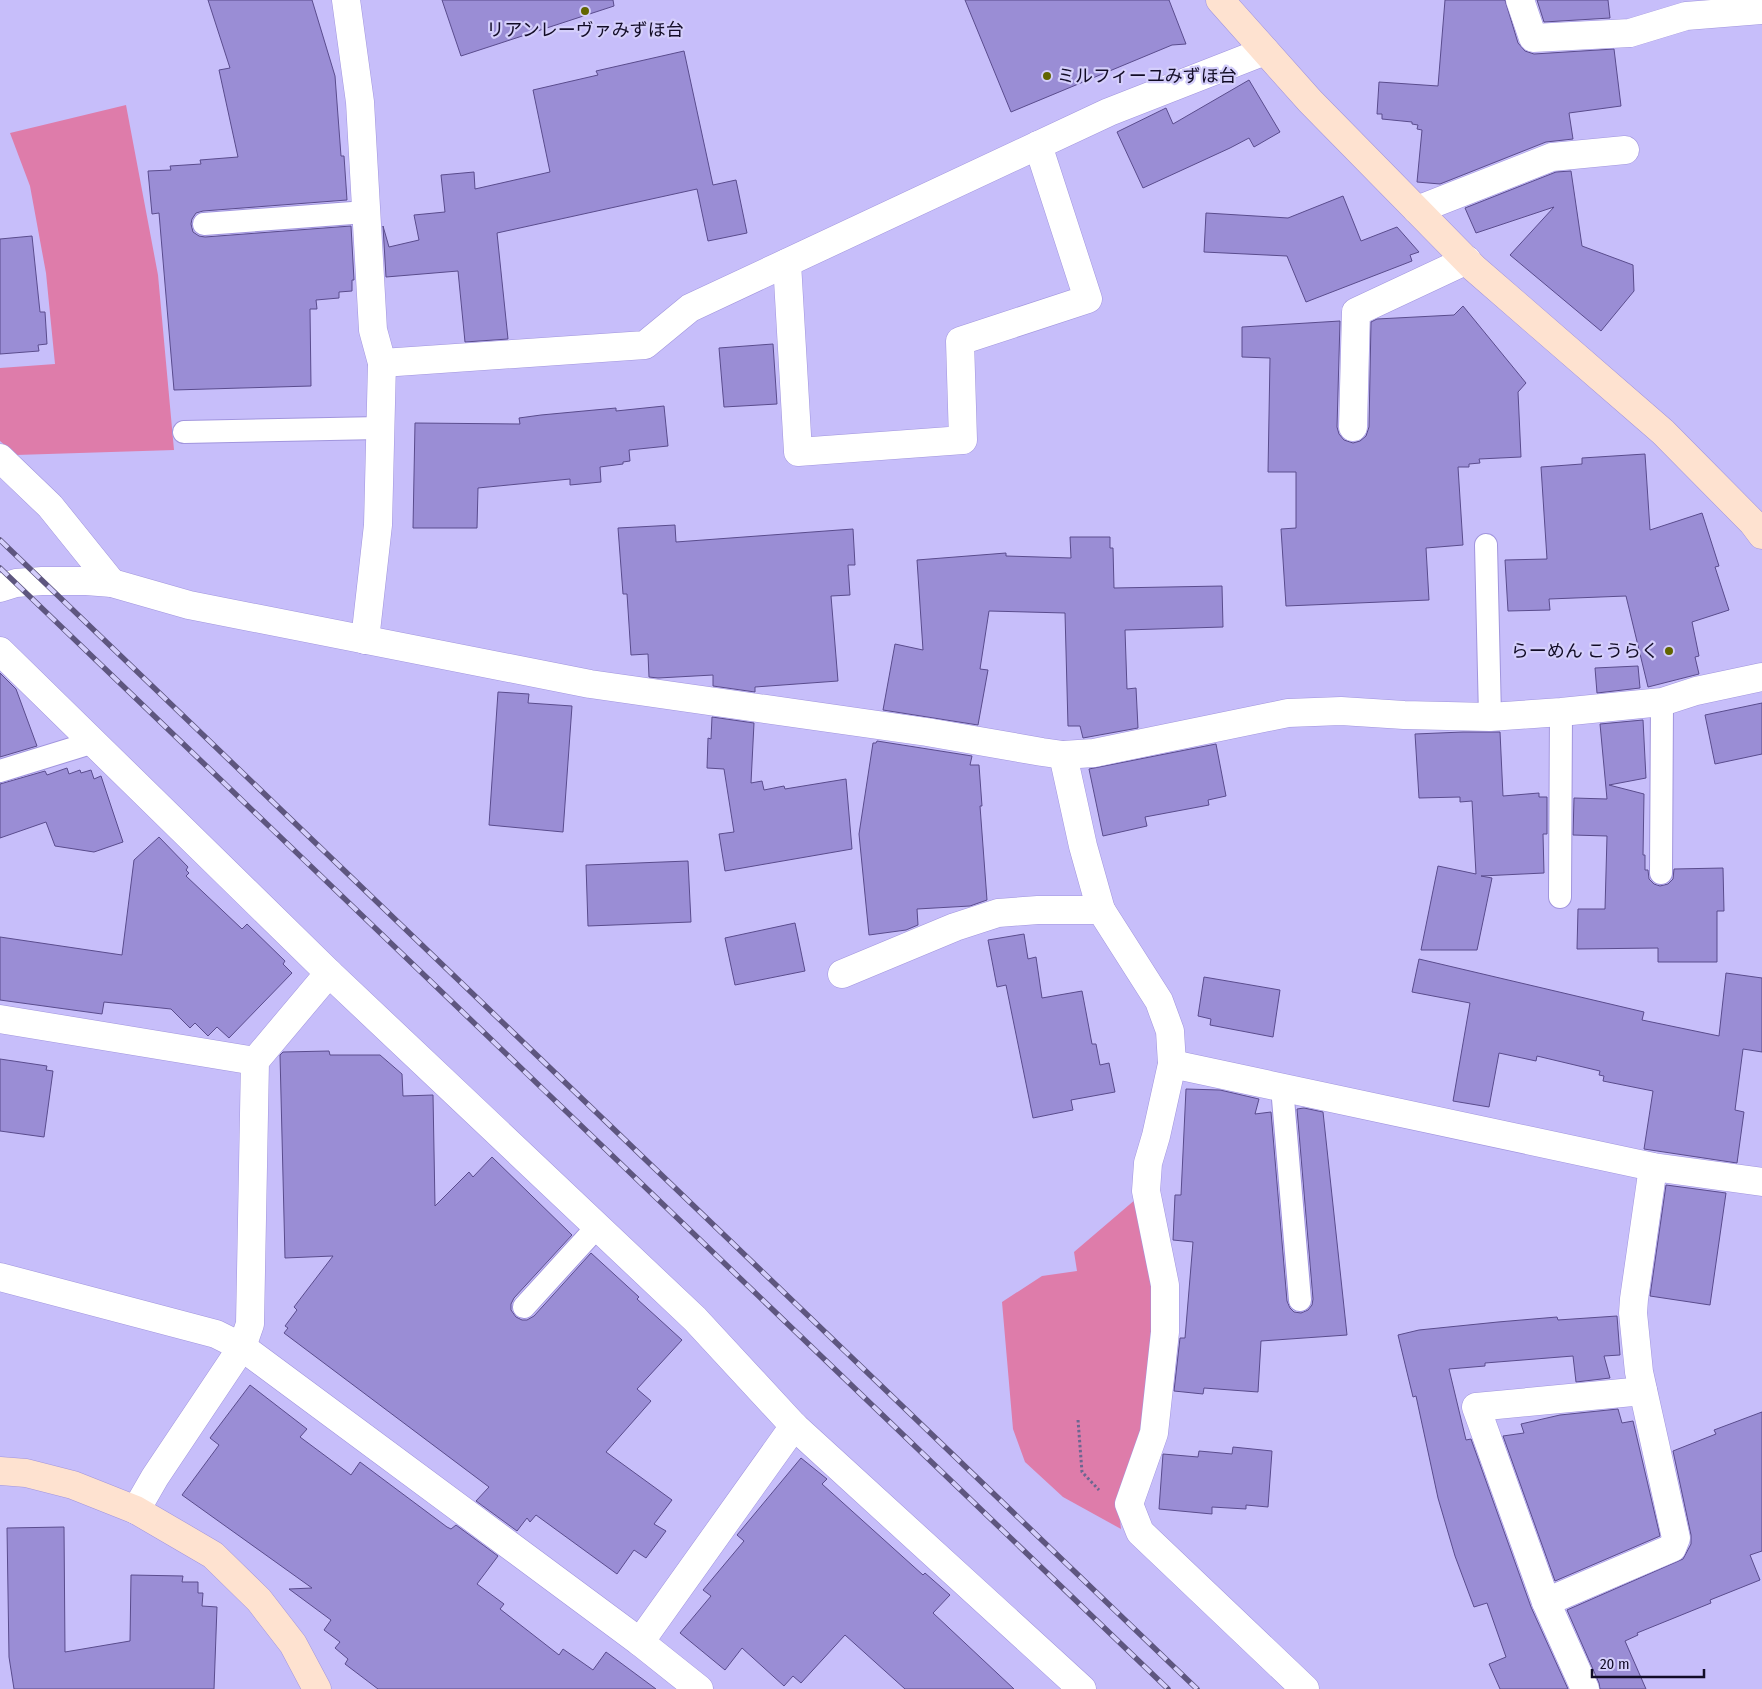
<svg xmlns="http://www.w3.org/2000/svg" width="1762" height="1689" font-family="'Fira Sans Condensed','Noto Sans JP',sans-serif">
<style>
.green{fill:#de7caa}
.building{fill:#9a8dd5;stroke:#5a4c8d}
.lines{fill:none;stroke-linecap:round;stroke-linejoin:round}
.lane-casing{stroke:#a195dd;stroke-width:24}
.street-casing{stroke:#a195dd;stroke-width:29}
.secondary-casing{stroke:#a195dd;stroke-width:29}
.path{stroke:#6d6691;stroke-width:3;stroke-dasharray:2.5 2.5;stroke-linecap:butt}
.lane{stroke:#fff;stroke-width:22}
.street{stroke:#fff;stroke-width:28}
.secondary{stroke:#fee2d0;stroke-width:28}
.rail-casing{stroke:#5e567f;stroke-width:5.5}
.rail{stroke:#d4cefb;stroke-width:4;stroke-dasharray:11;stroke-linecap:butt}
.poi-dot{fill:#626500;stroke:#d4cefb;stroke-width:2}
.labels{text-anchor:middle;stroke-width:4.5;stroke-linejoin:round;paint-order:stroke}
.poi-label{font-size:18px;fill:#120c26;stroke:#d4cefb}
</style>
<rect width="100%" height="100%" fill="#c7befa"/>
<g class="green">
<path d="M126,105l32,170 16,175 -158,5 -16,-14v-73l55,-4 -9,-91 -16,-87 -20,-53z"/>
<path d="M1136,1199l19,111 -10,116 -27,75 3,28 -58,-32 -38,-35 -12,-33 -11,-127 40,-26 35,-5 -3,-19z"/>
</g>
<g class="building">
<path d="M208,0h104l23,76 6,80h3l3,44 -144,11 -7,2 -4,6 -1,5 2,8 6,4 6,1 146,-11 3,54h-2v11l-13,1v6l-23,2 1,9h-7l1,77 -137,4 -15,-177 -7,1 -4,-43 23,-1 -1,-4 31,-2 -1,-4 38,-3 -19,-87 11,-2z"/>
<path d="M442,0h171l1,6 -153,50z"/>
<path d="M965,0h204l17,44 -14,1 -161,67z"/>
<path d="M1445,0h60l13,43 7,8 9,3 80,-5 7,57 -52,7 4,26 -27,3 -106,42 -23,-2 5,-52 -5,-1 1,-4 -6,-1v-2l-30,-3v-5h-5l2,-32 59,4z"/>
<path d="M1537,0h71l2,18 -66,4z"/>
<path d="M684,51l29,134 23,-5 11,53 -39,8 -11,-52 -200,44 11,106 -43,3 -7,-71 -72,6 -3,-51 6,21 30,-7 -5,-25 31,-3 -4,-37 33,-3 1,17 75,-17 -17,-82 65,-15 -2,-4z"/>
<path d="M1249,80l31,52 -26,15 -5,-9 -19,10 -87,40 -26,-56 49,-24 7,16z"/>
<path d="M1571,171l11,75 51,19 1,26 -33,40 -91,-76 44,-48 -78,26 -11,-25 91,-36z"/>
<path d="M1343,196l18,45 36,-14 22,25 -9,3 2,6 -106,41 -19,-46 -83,-4 2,-39 82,5z"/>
<path d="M32,236l8,76h5l2,32 -9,1 1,6 -39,3v-115z"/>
<path d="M1463,306l63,77 -8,9 3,65 -42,2 1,4 -11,1v3h-11l5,78 -37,3 3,52 -143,6 -5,-77 15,-1v-56h-28l2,-114 -28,-1v-30l98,-6 -3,106 2,7 5,6 9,3 7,-2 6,-5 3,-9 2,-105 6,-3 77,-4z"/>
<path d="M773,344l4,60 -53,3 -5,-59z"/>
<path d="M664,406l4,40 -39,4 1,11 -7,1v2l-23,3 1,15 -31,3v-6l-92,9 -1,40h-64l2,-105 105,1 -1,-6 22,-3 75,-7v3z"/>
<path d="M1645,454l5,76 52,-17 17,53 -4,1 14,43 -37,12 7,34 -4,1 4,17 -51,13 -22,-91 -77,3 1,11 -42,1 -3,-51 42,-1 -6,-92 41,-3v-6z"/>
<path d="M675,525l1,17 177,-13 2,36h-7l2,30 -19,1 7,85 -83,6v5l-42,-6v-11l-55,3 -9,-1 -1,-23 -17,1 -4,-61h-4l-5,-66z"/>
<path d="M1070,537h40v11h3l1,40 108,-2 1,41 -98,3 2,59 9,-1 2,40 -55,10 -3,-12h-12l-3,-113 -76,-2 -9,58 8,1 -10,55 -95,-15 12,-66 28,6 -6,-90 89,-7v3l65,2z"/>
<path d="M1638,666l2,22 -43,5 -2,-25z"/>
<path d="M0,673l16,16 21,57 -37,11z"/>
<path d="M498,692l31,2 -1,9 44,3 -9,126 -74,-7z"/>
<path d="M1762,703v51l-47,10 -10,-49z"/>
<path d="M712,717l42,6 -3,60 11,-2 2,9 20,-4 1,3 61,-10 6,70 -127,22 -6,-37 15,-2 -10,-63 -17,-1 1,-30 3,1z"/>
<path d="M1643,720l3,58 -37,7 35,9 -1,61h2v15h3l1,9 5,5 6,2 8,-2 5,-5 1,-10 49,-1 1,43h-7v51h-59v-14l-81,1 1,-40h27l2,-73 -34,-1 1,-37 33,1 -7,-75z"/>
<path d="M1463,732h37l3,64 36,-3v4h8v37h-4l1,39 -63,3 11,2 -15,72h-56l17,-84 38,8 -4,-73 -12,1v-5l-41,1 -4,-64z"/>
<path d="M877,741l95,15 -2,9h9l3,41h-2l7,94 -17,6 -53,3 1,16 -12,5 -37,5 -10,-101 14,-91h3z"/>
<path d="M1216,744l10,52 -18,4 1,5 -64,12 2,9 -44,10 -14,-67z"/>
<path d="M67,768l2,6 11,-4 1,3 10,-3 3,9 7,-3 22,66 -29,10 -39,-6 -9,-24 -46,16v-54l45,-13 2,4z"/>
<path d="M159,837l29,30 -2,3 3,3 -3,3 56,53 5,-5 38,37 -2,3 9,9 -63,65 -12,-11 -9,9 -13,-13 -5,5 -19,-19 -67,-7 -2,12 -102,-14v-63l122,18 12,-95z"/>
<path d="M688,861l3,61 -103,4 -2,-61z"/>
<path d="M795,923l10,48 -70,14 -10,-47z"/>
<path d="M1024,934l4,25 8,-2 6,41 40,-7 10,53h4l4,21 9,-2 6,29 -44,8 2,10 -40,8 -27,-133 -9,2 -9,-47z"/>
<path d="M1419,959l225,53 -2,8 77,16 7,-63 36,5v74l-19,-3 -8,61 9,2 -7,51 -93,-14 9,-58 -50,-10 1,-5 -5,-1 1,-4 -63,-15 -1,5 -37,-8 -10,54 -36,-6 17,-98 -58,-11z"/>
<path d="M1204,977l76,13 -7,47 -63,-12 1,-6 -13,-3z"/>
<path d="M329,1051l1,4h50l22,19 1,22 30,-1 2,111 34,-34 4,5 19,-20 80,78 -58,63 -3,6v6l5,7 6,3h5l7,-4 57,-63 48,44 -2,2 45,41 -45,49 14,12 -45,51 66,48 -18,24 12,7 -20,27 -12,-8 -17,24 -81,-59 -6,7 -3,-4 -10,13 -41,-30 13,-14 -205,-154 4,-5 -3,-2 12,-16 -3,-3 39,-51 -48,2 -5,-203 3,-3z"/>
<path d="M0,1059l47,7 -1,4 7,1 -9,66 -44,-6z"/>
<path d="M1186,1089l34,1 39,9 -4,15 16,-2 16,189 3,7 4,4 7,1 7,-3 4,-5 1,-6 -16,-190 7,-1 19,4 24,223 -86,6 -3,51 -54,-4 -1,6 -29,-3 6,-53h5l8,-96 -20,-2 2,-45h6z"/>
<path d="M1666,1185l60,8 -16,112 -60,-9z"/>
<path d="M1617,1316l3,39 -16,1 6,22 -34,4 -3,-26 -88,7v3l-36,3 17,71 5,-1 60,168 37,82h-68l-11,-25 17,-7 -19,-54 -13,4 -19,-51 -17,-58 -22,-102 -3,1 -15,-62 21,-5 79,-8 59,-5 1,3z"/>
<path d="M250,1385l57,44 -7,8 51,38 9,-13 87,65 4,2 5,-4 42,31 -21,28 27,20 -4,5 59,46 4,-6 30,21 13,-18 50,37h-278l-33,-25 3,-5 -13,-11 5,-6 -16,-12 7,-10 -42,-31 23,-1 -130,-93 37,-50 -9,-7z"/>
<path d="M1618,1409l4,14 11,-2 27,115 -105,45 -52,-145 21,-3 -3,-9 39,-9z"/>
<path d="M1762,1412v139l-12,4 10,25 -50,20 1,3 -74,30 1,2 -13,6 21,48h-46l-1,-6 -32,-73 116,-51 8,-15v-9l-18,-84 43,-17 -2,-4z"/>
<path d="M1233,1447l39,4 -4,56 -22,-2v4l-34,-2v7l-53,-5 4,-55 35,3 1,-6 33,3z"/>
<path d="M801,1458l26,21 -5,5 101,91 2,-2 25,22 -17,18 81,76h-109l-60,-54 -44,48 -8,-7 -9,10 -42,-38 -17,22 -45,-37 31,-37 -8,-6 41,-49 -7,-6z"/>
<path d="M64,1527l1,125 65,-11 1,-66 52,1 -1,6h16v11h5l-1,13 15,1 -3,82h-200l-5,-32 -2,-129z"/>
</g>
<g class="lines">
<g class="lane-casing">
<g id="lane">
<path d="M204,224l162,-12"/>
<path d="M184,432l196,-4"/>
<path d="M1486,545l4,172"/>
<path d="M0,771l94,-29"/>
<path d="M1661,873l1,-171"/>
<path d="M1560,897l1,-185"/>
<path d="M1282,1087l18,213"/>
<path d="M524,1307l73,-80"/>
</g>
</g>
<g class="street-casing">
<g id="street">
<path d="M346,0l14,102 13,228 9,33 -4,162 -13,115"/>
<path d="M1520,0l13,38 97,-5 56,-17 76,-6"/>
<path d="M1417,210l135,-53 73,-7"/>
<path d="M787,263l11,189 165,-12 -3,-99 128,-42 -50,-154"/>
<path d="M382,363l263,-18 45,-37 419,-196 156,-61"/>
<path d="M1353,427l3,-115 111,-52"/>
<path d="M0,458l50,48 62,77"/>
<path d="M0,588l16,-5 26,-2h44l26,2 77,22 401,79 337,48 115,20 21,3 31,-2 194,-40 53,-2 63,4 86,2 71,-5 101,-10 34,-11 66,-14"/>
<path d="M0,651l329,322 366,346 99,107 288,263"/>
<path d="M1063,755l20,91 18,64 58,91 11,30 2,33 -16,72 -8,27 -2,28 19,94v47l-11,101 -25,71 11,28 165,157"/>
<path d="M842,974l113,-47 43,-14 40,-3h63"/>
<path d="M0,1019l255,42"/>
<path d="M1172,1064l481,103 109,15"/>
<path d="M0,1277l216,57 26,13 398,295 59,47"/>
<path d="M136,1510l19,-33 87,-130 8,-23 5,-263 74,-88"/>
<path d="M1546,1602l126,-54 4,-10 -37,-166 -6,-59 1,-14 19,-132"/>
<path d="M640,1642l154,-216"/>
<path d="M1585,1689l-39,-87 -70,-195 167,-16"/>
</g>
</g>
<g class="secondary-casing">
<g id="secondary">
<path d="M1220,0l90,101 164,167 189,164 90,91 9,12"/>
<path d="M0,1471l26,2 47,12 63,25 77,45 46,45 34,44 24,45"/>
</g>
</g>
<path class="path" d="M1078,1420l4,52 17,18"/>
<use href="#lane" class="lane"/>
<use href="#street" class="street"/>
<use href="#secondary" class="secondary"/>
<g class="rail-casing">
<g id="rail">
<path d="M0,540l1197,1149"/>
<path d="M0,568l1168,1121"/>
</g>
</g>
<use href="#rail" class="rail"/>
</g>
<g class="poi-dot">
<circle cx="585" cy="11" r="5"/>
<circle cx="1047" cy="76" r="5"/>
<circle cx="1669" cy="651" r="5"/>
</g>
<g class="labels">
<g class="poi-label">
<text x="585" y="36">リアンレーヴァみずほ台</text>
<text x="1057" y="82" text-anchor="start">ミルフィーユみずほ台</text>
<text x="1659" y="657" text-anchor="end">らーめん こうらく</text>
</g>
</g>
<path d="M1592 1669v8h112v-8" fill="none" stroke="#120c26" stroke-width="2.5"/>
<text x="1600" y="1669" font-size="15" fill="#120c26" stroke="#d4cefb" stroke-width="4" paint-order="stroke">20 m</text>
</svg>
